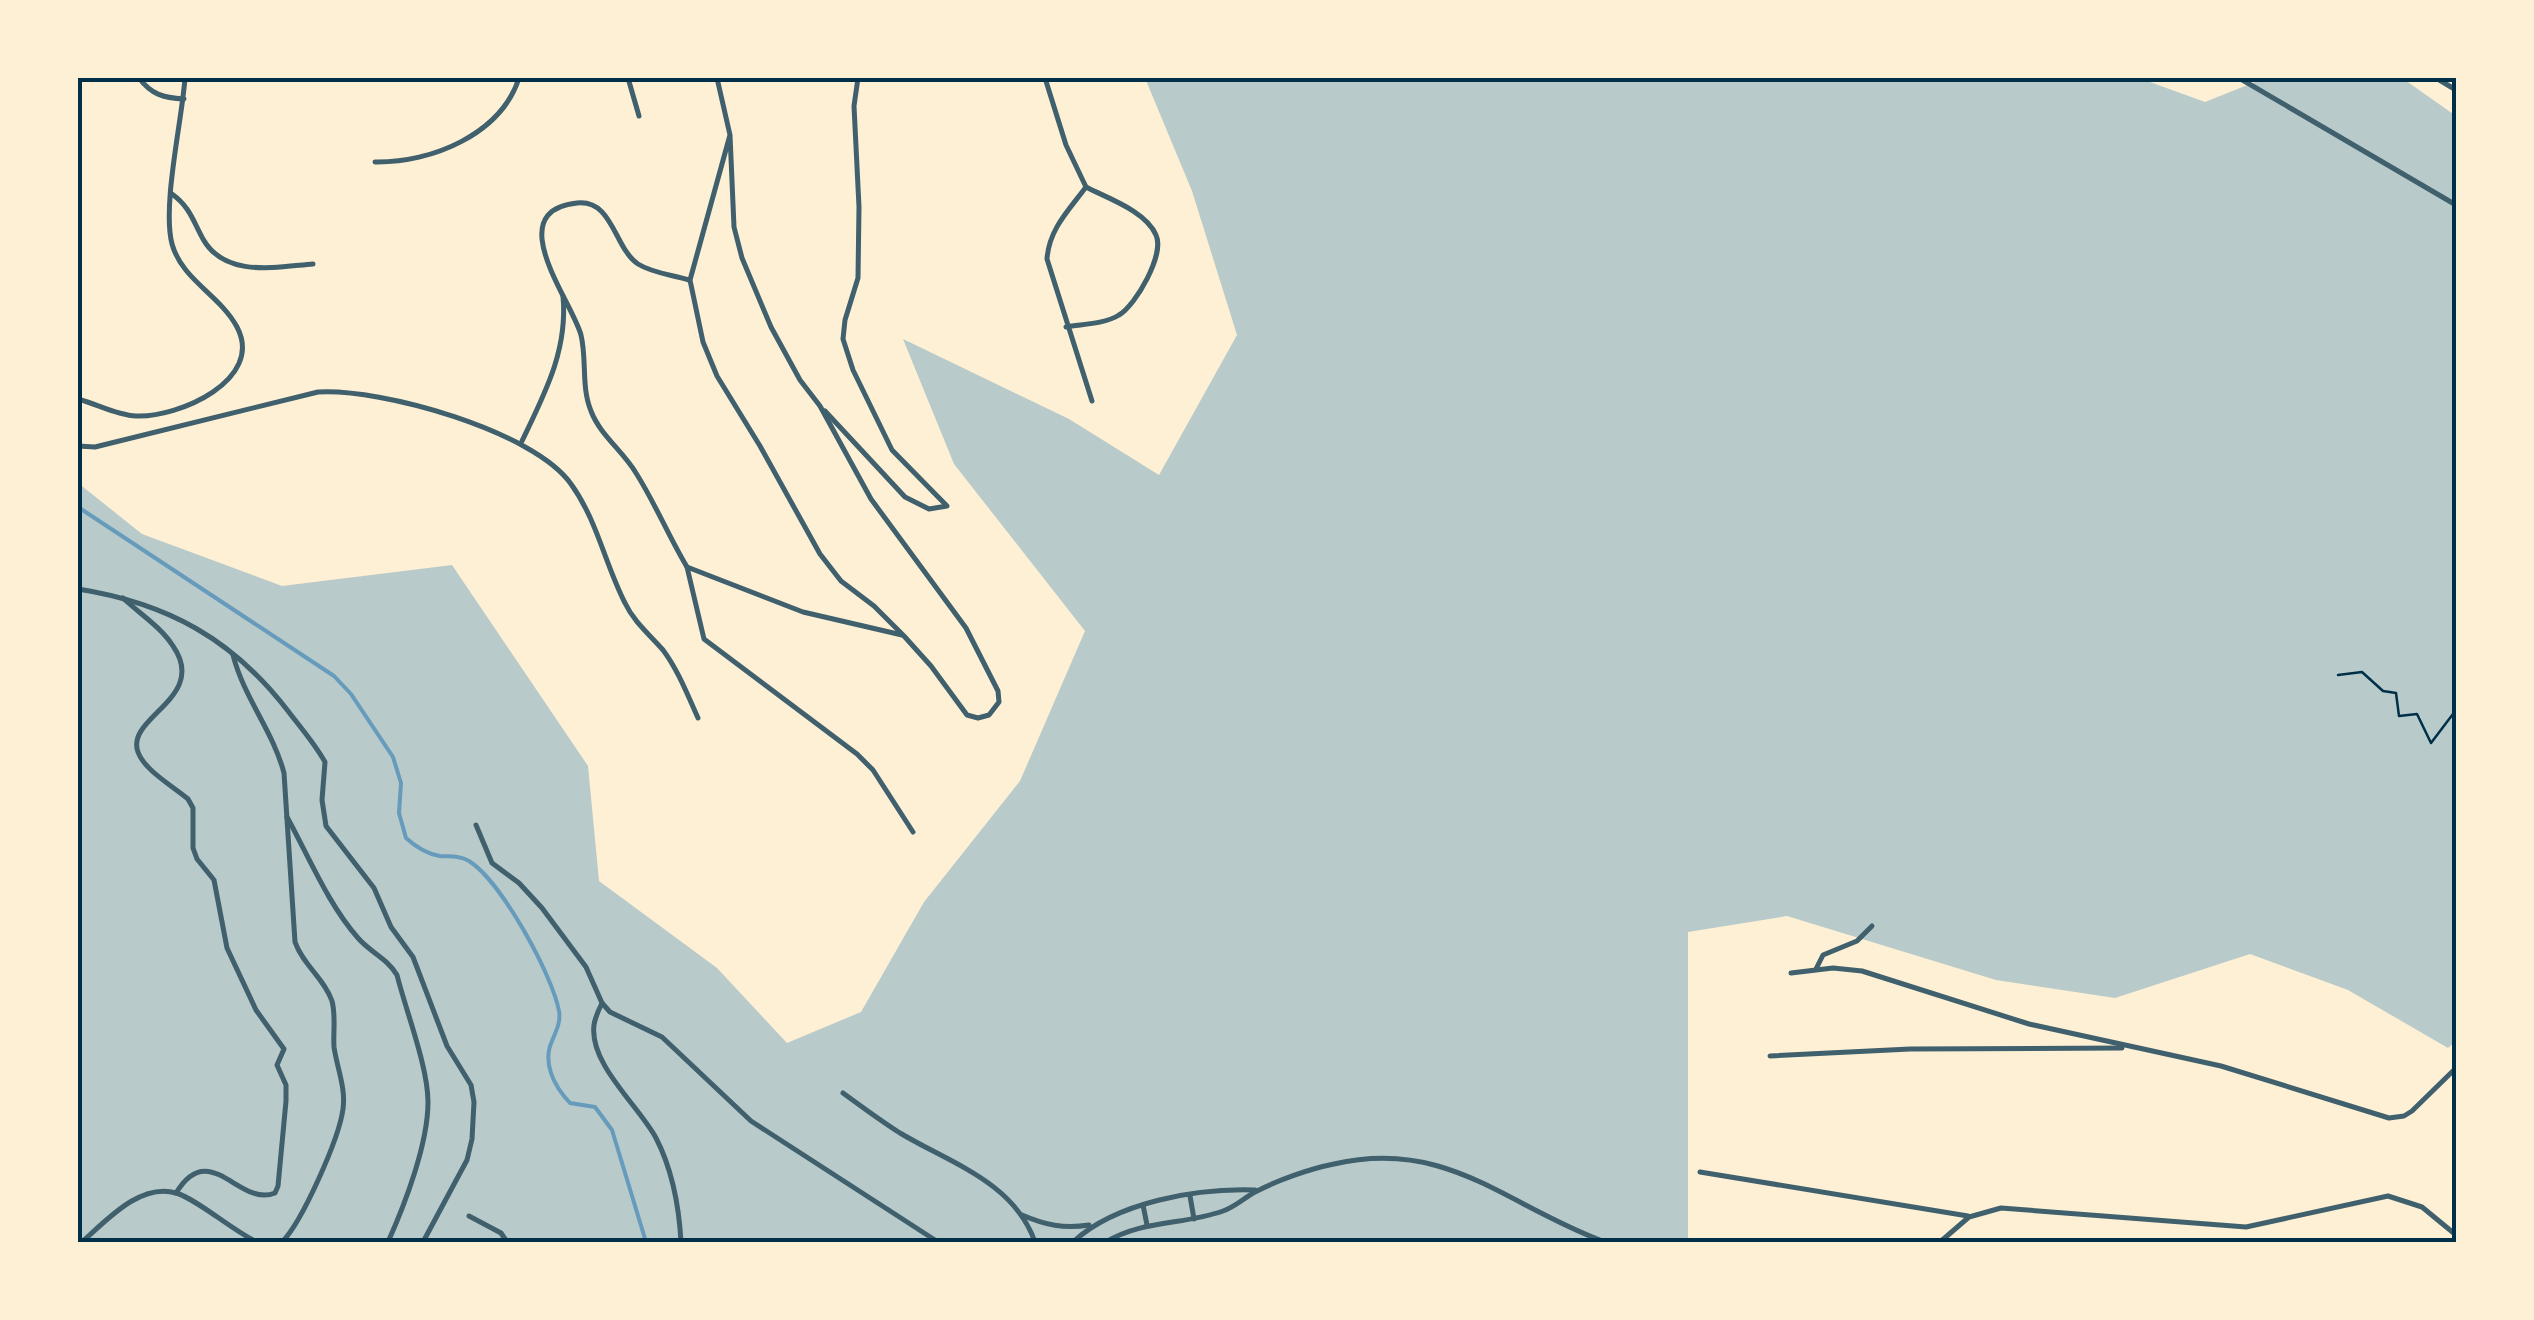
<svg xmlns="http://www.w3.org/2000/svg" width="2534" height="1320" font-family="Overpass,sans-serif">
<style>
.green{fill:#b9caca}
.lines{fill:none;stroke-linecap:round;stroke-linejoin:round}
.stream{stroke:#669bbc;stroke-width:4}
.path{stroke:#003049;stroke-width:2.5}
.minor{stroke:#3f606c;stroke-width:5}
.neatline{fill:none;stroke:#003049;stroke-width:4}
</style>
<rect width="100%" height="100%" fill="#fdf0d5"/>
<path class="green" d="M1145,78h994l66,24 60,-24h137l54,38v925l-8,7 -100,-58 -98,-36 -135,44 -119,-18 -209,-64 -99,16v310h-1610v-759l64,51 140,52 170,-21 136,201 11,115 118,87 70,75 74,-31 63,-110 96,-121 65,-150 -131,-167 -51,-125 166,80 90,56 78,-140 -45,-144z"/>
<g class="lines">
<path class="stream" d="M78,507l256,169 17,18 42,63 8,26 -2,30 7,25c10,9 20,16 34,18 10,1 19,-1 29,5 32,20 83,113 90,150 2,11 -3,20 -7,30 -10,22 2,45 18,62l25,4 17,23 34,112"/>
<path class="path" d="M2338,675l24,-3 21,19 13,2 3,23 18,-2 14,29 25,-33"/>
<g class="minor">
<path d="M139,78c12,16 24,20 45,21"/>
<path d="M628,78l11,38"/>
<path d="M717,78l13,57 4,92 8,31 29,69 29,53 20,26 51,93 95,129 32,63 1,11 -10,13 -11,3 -11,-3 -36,-49 -27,-30 -30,-30 -33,-25 -21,-27 -60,-108 -43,-70 -14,-34 -13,-62 40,-145"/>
<path d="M1045,78l21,67 20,42c-17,23 -37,42 -39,72l45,142"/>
<path d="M2239,78l217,127"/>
<path d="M2436,78l20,12"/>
<path d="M375,162c57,1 126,-28 144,-84"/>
<path d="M172,194c18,13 21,27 31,45 22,39 73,28 110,25"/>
<path d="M689,280c-16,-5 -37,-7 -51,-16 -24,-16 -25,-65 -61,-61 -77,8 -5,98 4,132 6,25 0,52 10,76 9,24 32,40 45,62 19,30 33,64 51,94l116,45 99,23"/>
<path d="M1066,327c17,-3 39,-3 53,-12 17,-10 46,-61 37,-80 -10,-24 -49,-37 -70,-48"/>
<path d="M78,399c19,5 38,16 58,17 42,2 129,-36 101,-89 -17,-32 -55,-47 -65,-83 -10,-39 10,-123 13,-166"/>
<path d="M825,411l80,86 24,12 18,-3 -55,-56 -39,-80 -10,-31 2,-19 13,-42 1,-71 -5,-101 4,-28"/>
<path d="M522,441c23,-48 46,-91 41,-145"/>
<path d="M78,446l17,1 223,-55c63,-4 216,39 253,92 26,36 34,80 54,119 9,19 24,31 38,47 15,20 25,46 35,68"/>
<path d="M687,567l17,72 153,115 16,16 40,62"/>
<path d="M78,589c89,14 155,50 210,122 13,17 27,33 37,51l-3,38 4,26 48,62 17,39 22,30 34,89 24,39 3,17 -2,37 -5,21 -44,82"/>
<path d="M123,598c17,16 38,29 50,48 36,52 -48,71 -35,106 6,18 36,35 50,47l5,9v40l4,11 17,21 13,68 29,62 28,39 -7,16 9,20v16l-8,85 -3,7c-36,15 -65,-56 -99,0"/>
<path d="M233,655c11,43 40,76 51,118l11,169c8,23 29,36 37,59 4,15 1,31 2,46 3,21 12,41 9,62 -4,30 -41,113 -61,133"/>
<path d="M287,817c22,40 41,87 71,121 13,15 29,20 39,37 9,36 31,92 31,127 0,42 -23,102 -40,140"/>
<path d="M476,825l16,38 27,20 23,25 44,59 16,36 8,9 52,25 89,84 187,121"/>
<path d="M1816,969l7,-14 34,-14 15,-15"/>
<path d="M1791,973l42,-5 29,3 167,53 192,42 168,52 15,-2 8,-5 44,-43"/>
<path d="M602,1003c-3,6 -7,15 -8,22 -5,39 45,81 62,113 17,33 23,68 25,104"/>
<path d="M1770,1056l140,-7 212,-1"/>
<path d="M843,1093c19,14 38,28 57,40 50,30 114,49 135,109"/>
<path d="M1700,1172l268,44"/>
<path d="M1190,1196l4,23"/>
<path d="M1143,1205l4,20"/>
<path d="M1022,1215c23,10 42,14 67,10"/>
<path d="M469,1216l32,17 6,9"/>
<path d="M82,1242c23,-20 58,-60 94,-49 21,6 57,38 81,49"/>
<path d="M1073,1242c43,-40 124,-54 182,-52"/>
<path d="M1106,1242c36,-22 78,-17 117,-31 12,-4 21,-13 32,-19 23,-12 54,-23 79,-28 114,-26 172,42 271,78"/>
<path d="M1940,1242l29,-25 32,-9 245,19 142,-31 34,11 34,28"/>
</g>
</g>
<rect width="2534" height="1320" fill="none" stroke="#fdf0d5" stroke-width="160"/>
<rect x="80" y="80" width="2374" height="1160" class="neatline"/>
</svg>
